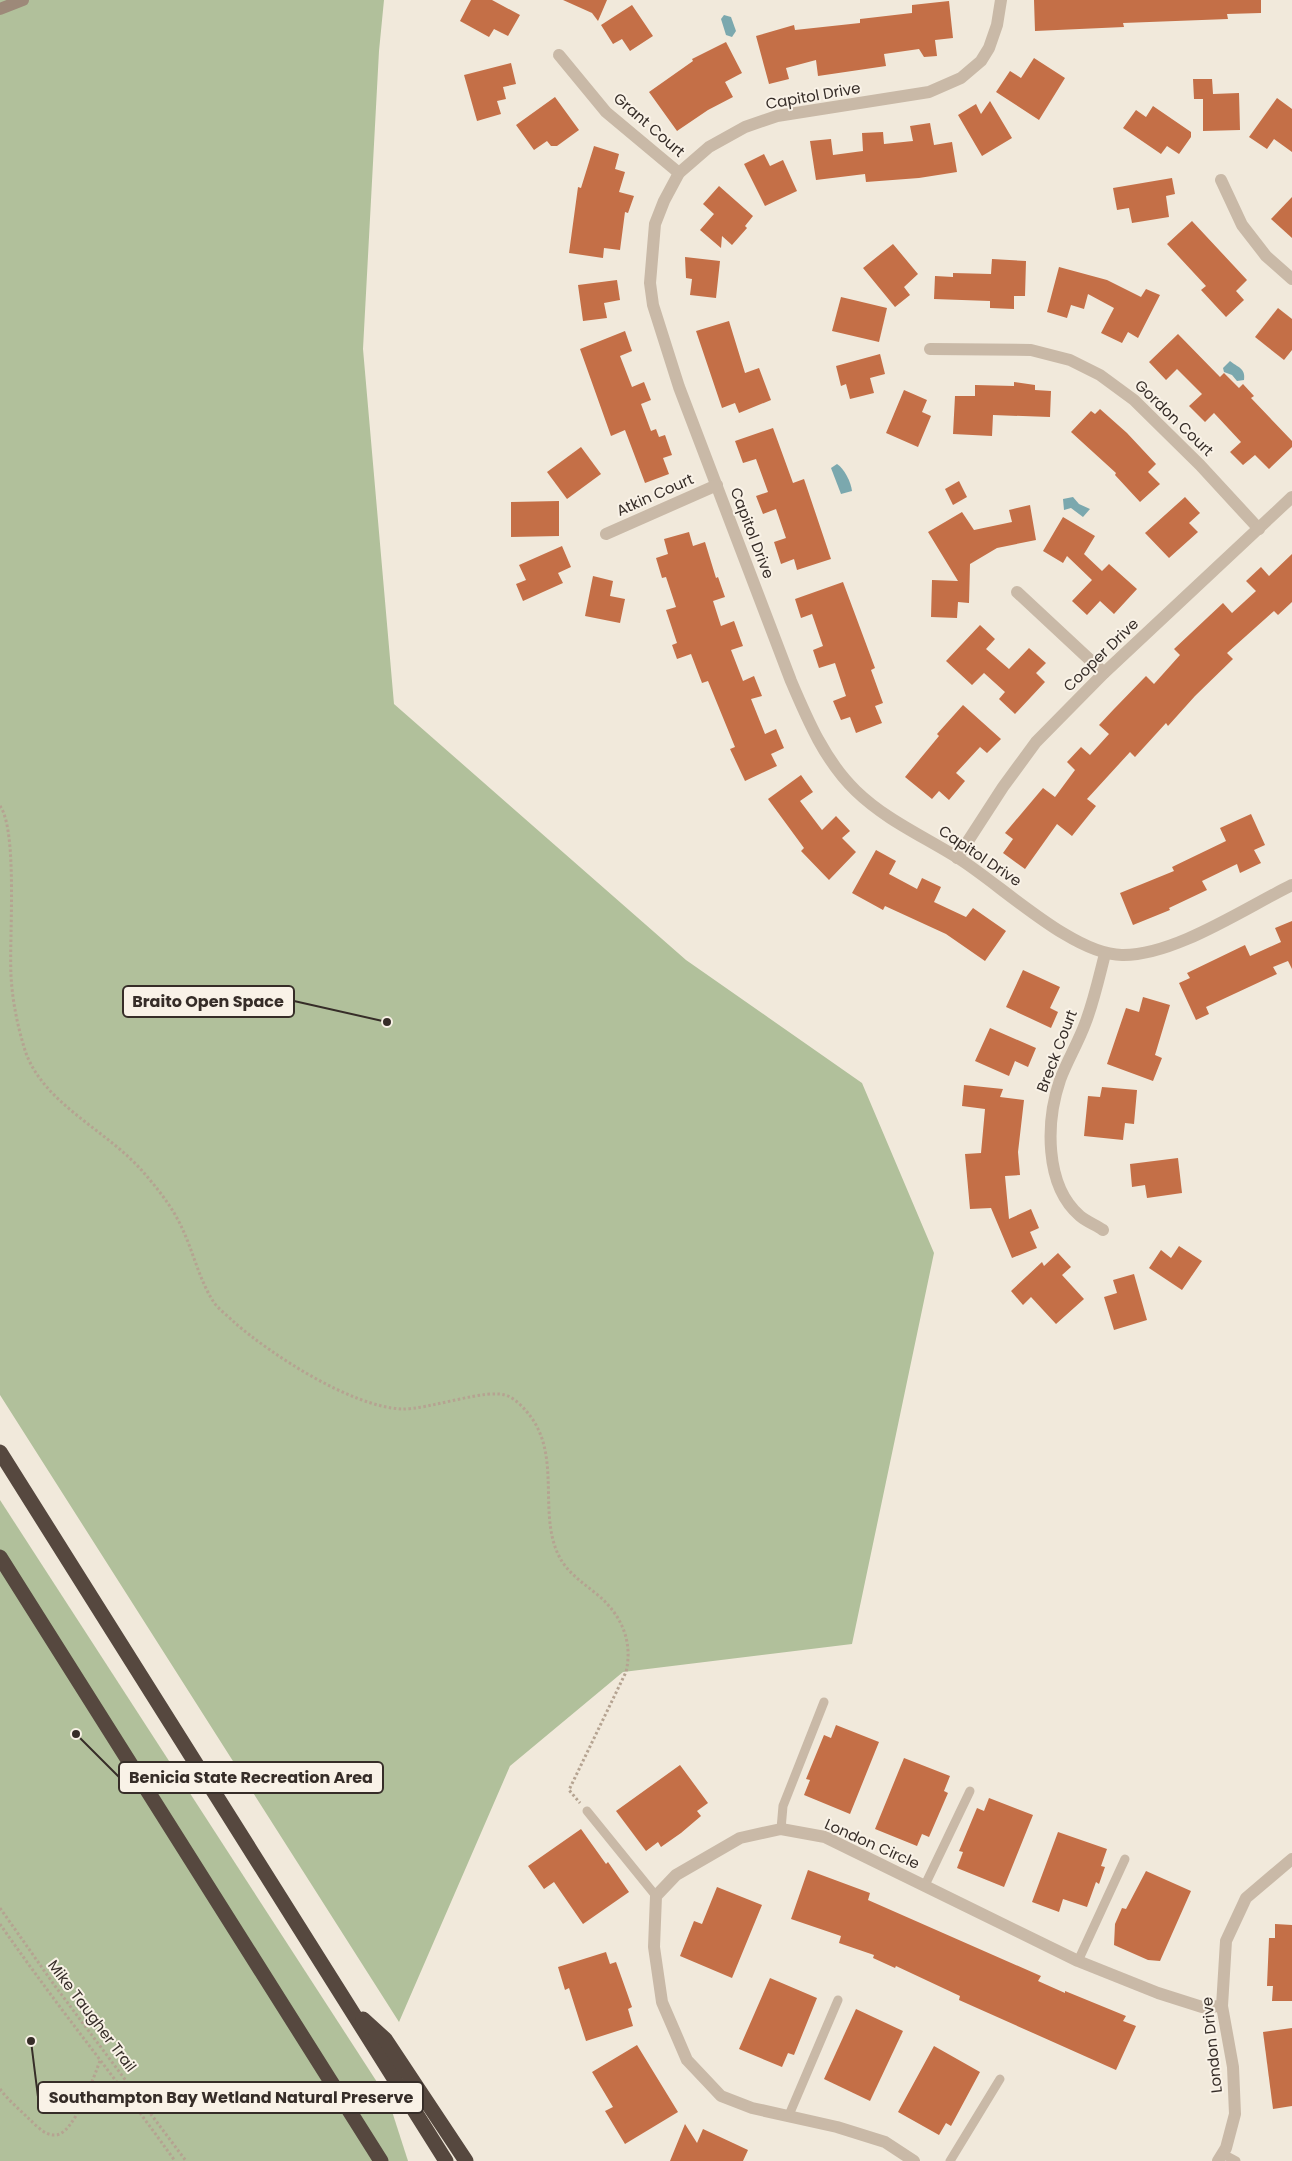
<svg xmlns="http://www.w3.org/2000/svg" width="1292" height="2161" font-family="Poppins,sans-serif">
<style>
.green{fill:#b1c09b}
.water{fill:#7ba8ae}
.building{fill:#c46f47}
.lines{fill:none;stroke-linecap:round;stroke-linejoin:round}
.path{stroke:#b5a391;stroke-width:3;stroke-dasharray:2.5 2.5;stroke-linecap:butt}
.lane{stroke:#c9b9a7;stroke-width:9}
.street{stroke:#c9b9a7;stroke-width:12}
.secondary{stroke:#9d8979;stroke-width:12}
.highway{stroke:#56483f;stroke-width:15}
.labels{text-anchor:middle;stroke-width:4;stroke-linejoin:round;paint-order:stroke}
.street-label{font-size:15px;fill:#362d28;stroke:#f9f2e7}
.leader{fill:none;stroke:#362d28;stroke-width:2}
.callout-dot{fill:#362d28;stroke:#f9f2e7;stroke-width:2}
.callout{fill:#f9f2e7;stroke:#362d28;stroke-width:2}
.callout-label{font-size:16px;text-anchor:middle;font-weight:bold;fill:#362d28}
</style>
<rect width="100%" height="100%" fill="#f1e9db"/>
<g class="green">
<path d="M0,0h384l-5,51 -16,298 31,355 292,256 176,123 72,170 -82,391 -229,28 -113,94 -111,256 -399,-627z"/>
<path d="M0,1500l388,599 20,62h-408z"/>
</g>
<g class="water">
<path d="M724,15l7,2 5,14 -4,6 -6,-2 -5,-16z"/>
<path d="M1230,361c7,6 16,7 14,19l-7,1 -5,-6 -8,-3 -1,-4z"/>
<path d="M837,464c7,4 14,18 15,27l-11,3 -10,-26z"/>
<path d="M1073,497l6,7 11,5 -7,8 -12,-9 -7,2 -1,-11z"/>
</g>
<g class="building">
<path d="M471,0h21l28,15 -12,21 -14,-7 -5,8 -29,-16z"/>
<path d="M563,0h44l-9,21 -6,-8z"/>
<path d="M1034,0h227v13l-34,1 1,5 -105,4 1,4 -89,4z"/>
<path d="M949,1l4,37 -18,2 2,16 -13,1 -5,-8 -35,5 2,12 -68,10 -2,-16 -30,8 3,11 -20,5 -13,-48 38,-11 1,5 65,-7v-4l52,-6v-8z"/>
<path d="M632,5l21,31 -23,15 -8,-12 -9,5 -12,-19z"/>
<path d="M726,42l16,31 -17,9 8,15 -25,13 -31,21 -28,-39 44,-31 -1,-2z"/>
<path d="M1034,58l31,20 -26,42 -43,-28 14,-21 11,7z"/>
<path d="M511,63l5,21 -13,3 3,12 -9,2 4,13 -24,7 -13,-46z"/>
<path d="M1193,79h19l1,15 26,-1 1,37 -37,1v-32h-9z"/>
<path d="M555,97l24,33 -22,16h-6l-4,-5 -13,9 -18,-25z"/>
<path d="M1277,98l15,11v43l-18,-13 -7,10 -18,-12z"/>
<path d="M990,101l22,37 -30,18 -24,-41 18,-11 5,10z"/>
<path d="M1153,106l38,26v5l-12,17 -12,-8 -6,8 -38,-26 13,-18 10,7z"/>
<path d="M930,123l4,22 18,-3 5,30 -38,6 -53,4 -1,-8 -49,6 -6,-39 21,-2 2,16 30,-4 -1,-18 21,-1 1,12 29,-3 -3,-15z"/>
<path d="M594,146l25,8 -4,15 10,3 -6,20 15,4 -6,17 -3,-1 -5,38 -16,-2 -1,10 -34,-5 9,-66 3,1z"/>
<path d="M764,154l6,12 13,-6 14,31 -32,15 -21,-42z"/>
<path d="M1172,178l3,16 -9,2 3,21 -37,6 -3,-15 -12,2 -4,-22z"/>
<path d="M719,186l34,30 -8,10 2,2 -15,17 -10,-9 -1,12 -21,-18 14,-16 -11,-10z"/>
<path d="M1292,197v41l-21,-19z"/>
<path d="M1192,221l55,59 -11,11 8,9 -18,17 -25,-27 5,-4 -39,-42z"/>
<path d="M893,244l25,30 -14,13 6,8 -15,12 -32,-39z"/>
<path d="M685,257l35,4 -4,37 -26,-3 2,-16 -6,-1z"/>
<path d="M992,259l34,2 -1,35h-11v13l-24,-1v-7l-56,-2 1,-23 18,1v-4l38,1z"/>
<path d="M1059,267l48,13 34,17 5,-8 14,6 -22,43 -10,-6 -6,11 -21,-10 13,-25 -26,-14 -4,15 -13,-4 -4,13 -20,-6z"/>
<path d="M617,280l3,20 -16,3 3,15 -24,3 -5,-36z"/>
<path d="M841,297l46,11 -8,34 -47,-11z"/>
<path d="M1278,308l14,11v31l-8,10 -29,-23z"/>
<path d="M729,321l16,52 14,-5 12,32 -32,13 -4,-10 -13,5 -26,-77z"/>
<path d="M625,331l7,20 -12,5 12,31 12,-5 7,18 -10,4 10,27 5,-2 3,8 6,-2 7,20 -9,3 6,16 -24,9 -20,-53 -14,6 -31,-87z"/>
<path d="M1178,334l42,43 4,-4 15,15 4,-4 11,12 -3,2 41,43v6l-23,22 -14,-14 -12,10 -13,-13 11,-10 -27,-29 -9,9 -16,-16 13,-12 -25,-25 -11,11 -17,-18z"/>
<path d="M880,354l5,20 -15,4 4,15 -24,6 -4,-15 -5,2 -5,-20z"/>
<path d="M1014,382l21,3v5l16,1 -1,26 -57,-2 -1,21 -39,-2 2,-38h20v-11l39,1z"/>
<path d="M904,390l23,10 -5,12 9,4 -13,31 -32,-14z"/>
<path d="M1100,409l27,24 29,31 -8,8 12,12 -20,18 -25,-27 1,-2 -45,-41 20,-21 4,3z"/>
<path d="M773,428l20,55 11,-4 27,80 -34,11 -3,-11 -13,5 -7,-22 12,-4 -10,-29 -13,5 -7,-18 12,-4 -12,-33 -13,4 -8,-22z"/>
<path d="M581,447l20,27 -34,25 -20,-27z"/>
<path d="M959,481l8,16 -14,8 -8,-16z"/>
<path d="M1185,497l15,16 -11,10 9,9 -29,26 -24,-25z"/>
<path d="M559,501v35l-48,1v-35z"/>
<path d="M1030,505l6,35 -39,8 -27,16 -1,39 -11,-1 -1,16 -26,-1 1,-37 26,1 -30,-49 34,-20 12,18 38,-8 -3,-12z"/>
<path d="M1063,517l32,19 -11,18 18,17 7,-7 28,25 -23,25 -14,-13 -13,14 -15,-14 20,-21 -25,-24 -4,7 -20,-12z"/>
<path d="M689,532l4,14 12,-4 11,36 2,-1 7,20 -12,4 8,25 13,-5 9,25 -12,4 12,31 11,-5 8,20 -11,3 14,35 11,-5 8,19 -13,6 6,12 -32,15 -15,-32 5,-2 -27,-66 -6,2 -11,-29 -14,5 -5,-14 5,-2 -11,-33 10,-3 -10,-30 -4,1 -6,-20 12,-4 -4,-15z"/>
<path d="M562,546l9,21 -13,6 5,10 -40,18 -7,-17 10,-4 -7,-15z"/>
<path d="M1292,554v48l-14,13 -4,-4 -47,42 6,6 -38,37 -27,30 -2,-3 -31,34 -5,-5 -43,47 9,7 -24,30 -15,-12 -32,45 -22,-16 10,-14 -8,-6 38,-45 12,9 20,-27 -8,-8 14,-15 9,8 19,-21 -10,-9 15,-16 32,-33 8,8 26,-29 -6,-6 49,-46 9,10 24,-22 -10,-10 15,-14 8,9z"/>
<path d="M593,576l20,5 -3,15 15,3 -5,24 -35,-7z"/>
<path d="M843,582l32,86 -4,2 12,33 -8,3 7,17 -26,10 -6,-16 -9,3 -8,-19 13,-5 -11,-33 -16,5 -6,-18 10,-4 -11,-32 -11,4 -6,-19z"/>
<path d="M980,625l15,14 -9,10 23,20 20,-21 17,15 -10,10 9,9 -30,32 -16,-15 6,-7 -21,-19 -12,12 -26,-24z"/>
<path d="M963,705l38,34 -14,14 -7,-6 -24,26 9,8 -16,19 -10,-9 -7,8 -27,-22 34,-41 -2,-2z"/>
<path d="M801,775l12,17 -13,9 22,29 14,-14 14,15 -8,7 14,14 -27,28 -28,-29 3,-3 -36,-49z"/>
<path d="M1251,814l14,31 -11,5 7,13 -21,10 -3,-9 -35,17 5,9 -38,18 1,2 -37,15 -13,-32 54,-22 -2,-4 54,-26 -6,-13z"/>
<path d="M876,850l20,11 -7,13 28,15 5,-11 19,9 -7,15 32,15 7,-9 33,23 -21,30 -39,-27 -61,-28 -2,4 -31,-17z"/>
<path d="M1292,921v48l-4,-8 -15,6 4,7 -71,33 3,7 -13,6 -17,-37 11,-5 -3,-5 58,-28 5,11 31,-14 -6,-14z"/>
<path d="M1023,970l37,17 -10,21 8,4 -7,16 -45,-21z"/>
<path d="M1143,997l27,8 -15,50 7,3 -9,23 -46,-17 19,-56 13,4z"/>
<path d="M990,1028l46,20 -8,19 -13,-6 -6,15 -34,-15z"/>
<path d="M964,1085l39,4 -3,8 24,3 -6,52 2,23 -15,1 4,43 22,-10 8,19 -9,4 7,16 -25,10 -21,-50 -21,1 -5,-55 16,-1 4,-44 -23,-3z"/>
<path d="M1102,1087l35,3 -3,34 -9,-1 -2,17 -39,-4 4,-40 12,1z"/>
<path d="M1178,1158l4,35 -35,5 -2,-13 -13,2 -2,-23z"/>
<path d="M1179,1246l23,15 -20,29 -33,-22 12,-18 10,8z"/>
<path d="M1058,1253l13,14 -9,8 22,24 -28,25 -25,-27 -8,8 -12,-14 31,-29 2,4z"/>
<path d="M1134,1274l13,46 -33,10 -10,-33 13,-4 -4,-13z"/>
<path d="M836,1725l43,17 -29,72 -46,-19 6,-15 -4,-1 18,-44 7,3z"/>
<path d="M904,1758l46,18 -6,15 4,2 -19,44 -7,-3 -5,12 -42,-17z"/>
<path d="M680,1765l28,38 -11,8 4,5 -20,17 -20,14 -3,-5 -12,9 -30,-40z"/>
<path d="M989,1798l44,17 -29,72 -47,-19 6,-16 -4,-1 18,-43 7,3z"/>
<path d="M581,1829l25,35 2,-2 21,30 -46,32 -29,-42 -10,7 -16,-23z"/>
<path d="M1058,1832l49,17 -6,17 4,1 -6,17 -3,-2 -9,25 -24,-8 -4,13 -27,-10z"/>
<path d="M808,1870l62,23 -2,7 173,76 -3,5 27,12v-2l61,25 -3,5 13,5 -20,44 -157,-70 1,-4 -64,-30 -1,2 -22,-10 1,-3 -35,-12 2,-7 -50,-17z"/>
<path d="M1146,1871l45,20 -31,70 -12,-1 -34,-15 1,-21 7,-16 4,1z"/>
<path d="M717,1887l45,18 -30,73 -52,-22 14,-35 8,3z"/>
<path d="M1275,1924l17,1v76h-20l1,-15h-6l2,-48h6z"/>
<path d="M606,1952l4,12 6,-2 16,45 -4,2 5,17 -47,15 -17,-53 -4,2 -7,-23z"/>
<path d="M770,1978l47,20 -23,57 -6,-2 -6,14 -43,-18z"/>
<path d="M856,2009l47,22 -33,70 -46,-22z"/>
<path d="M1292,2028v78l-19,3 -10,-77z"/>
<path d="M637,2045l41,67 -53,32 -20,-33 8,-4 -21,-35z"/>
<path d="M934,2046l46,26 -29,54 -5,-3 -7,12 -41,-23z"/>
<path d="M685,2124l12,19 6,-14 45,21 -5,11h-73z"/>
</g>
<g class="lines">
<g class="path">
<path d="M0,806c18,25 9,133 11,169 1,23 6,49 13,72 16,56 84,83 120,126 14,16 29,35 38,55 11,23 17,51 31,73 5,8 15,15 22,22 37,32 115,83 166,86 28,1 87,-22 107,-13 7,3 14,10 19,16 38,44 7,107 36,151 10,14 23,22 36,33 23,20 34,46 27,76l-57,118 11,13"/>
<path d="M0,1908l55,78 131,175"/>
<path d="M0,1924c56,81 118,157 175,237"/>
<path d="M0,2089c8,11 18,19 27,28 8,7 17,19 29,18 18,-1 38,-59 44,-74"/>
</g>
<g class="lane">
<path d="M587,1811l69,85"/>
<path d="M781,1829l2,-23 41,-104"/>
<path d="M925,1885l45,-94"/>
<path d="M1078,1961l47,-102"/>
<path d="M789,2115l49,-115"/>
<path d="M1223,2154l13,7"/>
<path d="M950,2161l50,-82"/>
</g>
<g class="street">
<path d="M1001,0l-4,25 -8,23 -8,13 -20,17 -32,14 -152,24 -32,11 -36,20 -30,26 -15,28 -9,23 -5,59 3,22 26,82 112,294c17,40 34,80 65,110 30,29 67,45 102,67 42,26 115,97 164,97 52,1 123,-47 170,-70"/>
<path d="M559,55l47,57 73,61"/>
<path d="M1221,180l21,45 24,31 26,23"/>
<path d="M930,349l101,1 39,10 30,15 34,25 66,65 59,64"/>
<path d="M606,534l111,-49"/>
<path d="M1017,592l87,81"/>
<path d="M957,858l46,-71 33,-45 68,-69 188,-176"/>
<path d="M1103,1230c-7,-5 -16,-8 -23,-14 -36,-31 -34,-95 -20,-136 7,-19 18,-37 25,-56 9,-23 14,-47 20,-70"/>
<path d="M914,2161l-29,-19 -48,-15 -85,-19 -31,-12 -34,-36 -25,-58 -8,-55 2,-51 20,-21 64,-37 41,-9 44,8 253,124 80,32 44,14 20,-1"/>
<path d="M1218,2161l8,-13 9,-34 -2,-47 -11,-61 4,-65 20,-43 46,-39"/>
</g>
<path class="secondary" d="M0,9l23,-9"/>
<g class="highway">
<path d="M0,1452l446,709"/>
<path d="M0,1557l381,604"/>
<path d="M363,2019l22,20 81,122"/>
</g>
</g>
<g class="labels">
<g class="street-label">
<text transform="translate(813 96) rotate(-10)" y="5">Capitol Drive</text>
<text transform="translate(649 125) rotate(41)" y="5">Grant Court</text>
<text transform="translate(1174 418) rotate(44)" y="5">Gordon Court</text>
<text transform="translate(655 495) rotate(-24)" y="5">Atkin Court</text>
<text transform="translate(752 533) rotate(69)" y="5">Capitol Drive</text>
<text transform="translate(1101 655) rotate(-44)" y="5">Cooper Drive</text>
<text transform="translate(980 856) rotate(34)" y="5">Capitol Drive</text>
<text transform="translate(1057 1051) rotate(-69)" y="5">Breck Court</text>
<text transform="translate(872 1844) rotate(24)" y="5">London Circle</text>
<text transform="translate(92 2016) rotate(53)" y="5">Mike Taugher Trail</text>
<text transform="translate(1212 2045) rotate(-96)" y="5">London Drive</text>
</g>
</g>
<path class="leader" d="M387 1022L294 1001M76 1734L119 1777M31 2041L38 2097"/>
<g class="callout-dot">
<circle cx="387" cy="1022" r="5"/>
<circle cx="76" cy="1734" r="5"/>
<circle cx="31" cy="2041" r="5"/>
</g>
<g class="callout">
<rect x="123" y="986" width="171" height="31" rx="5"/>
<rect x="119" y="1762" width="264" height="31" rx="5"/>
<rect x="38" y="2082" width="385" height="31" rx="5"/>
</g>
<g class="callout-label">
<text x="208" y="1007">Braito Open Space</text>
<text x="251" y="1783">Benicia State Recreation Area</text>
<text x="231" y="2103">Southampton Bay Wetland Natural Preserve</text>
</g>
</svg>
